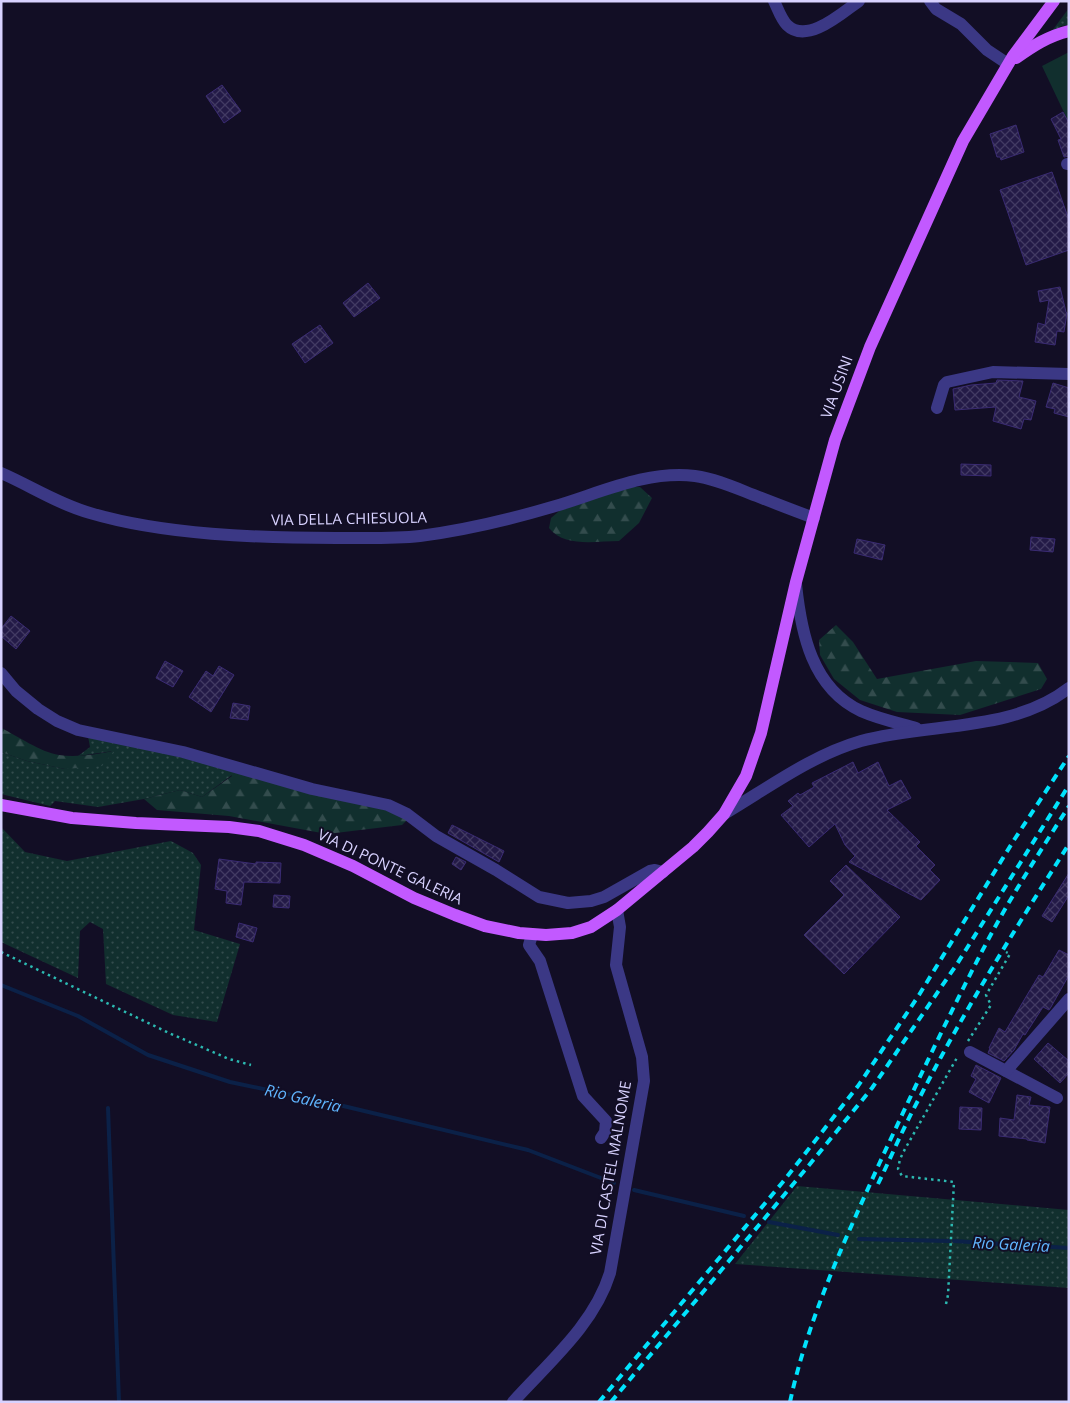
<svg xmlns="http://www.w3.org/2000/svg" width="1070" height="1403" font-family="'Open Sans',sans-serif">
<style>
.grass{fill:url(#grass-dots)}
.forest{fill:url(#forest-firs)}
.pitch{fill:#112f2e}
.lines{fill:none;stroke-linecap:round;stroke-linejoin:round}
.stream{stroke:#0b2148;stroke-width:4}
.building{fill:url(#building-cross-hatch);stroke:#3a2b73}
.path{stroke:#2cb9b1;stroke-width:2.5;stroke-dasharray:2.5 4;stroke-linecap:butt}
.minor{stroke:#3b3885;stroke-width:12}
.major{stroke:#c259ff;stroke-width:12}
.rail{stroke:#00e3fd;stroke-width:4;stroke-dasharray:8 6;stroke-linecap:butt}
.labels{text-anchor:middle;stroke-width:4;stroke-linejoin:round;paint-order:stroke}
.street-label{font-size:15px;fill:#d8d2ff;stroke:#120e25}
.water-label{font-size:16px;font-style:italic;fill:#60b5ff;stroke:#120e25}
</style>
<defs>
<pattern id="grass-dots" width="8" height="8" patternUnits="userSpaceOnUse" patternTransform="scale(1.25)"><rect width="8" height="8" fill="#112f2e"/><path d="M2 2h.1M6 6h.1" fill="none" stroke="#334c4d" stroke-width="1.8" stroke-linecap="round"/></pattern>
<pattern id="forest-firs" width="22" height="20" patternUnits="userSpaceOnUse" patternTransform="scale(1.25)"><rect width="22" height="20" fill="#112f2e"/><path d="M5 1l3.5 6h-7zM16 11l3.5 6h-7z" fill="#334c4d"/></pattern>
<pattern id="building-cross-hatch" width="8" height="8" patternUnits="userSpaceOnUse" patternTransform="scale(1.25)"><rect width="8" height="8" fill="#231a47"/><path d="M0 0l8 8M0 8l8-8" fill="none" stroke="#423a63"/></pattern>
</defs>
<rect width="100%" height="100%" fill="#120e25"/>
<g class="grass">
<path d="M1069,8v17l-8,1 -8,6 -1,-1z"/>
<path d="M88,736l137,31 7,8 -30,22 -22,-7 -36,9 -46,8 -43,-6 -5,5 -49,-12v-42l26,9 38,8 48,-18 -35,5 12,-9z"/>
<path d="M1,827l24,25 42,9 104,-20 22,12 8,12 -7,65 46,14 -23,78 -44,-7 -67,-31 -3,-55 -13,-7 -10,9 -2,47 -77,-36z"/>
<path d="M797,1186l272,24v78l-334,-24z"/>
</g>
<g class="forest">
<path d="M626,487h14l12,11 -13,25 -20,18c-23,0 -54,7 -70,-13l2,-10 13,-11z"/>
<path d="M836,625l17,17 24,37 99,-18 62,2 9,16 -6,10 -81,26 -63,-3 -37,-12 -26,-21 -14,-24 -1,-15z"/>
<path d="M1,728c17,8 39,24 58,27 18,3 37,-1 55,-4l-12,15 -37,3 -38,-8 -26,-9z"/>
<path d="M225,767l174,46 8,7 -5,5 -75,9 -98,-18 -72,-6 -13,-11 36,-9 22,7 30,-21z"/>
</g>
<path class="pitch" d="M1069,52v71l-27,-57z"/>
<g class="lines">
<g class="stream">
<path d="M1,985l77,31 70,39 82,27 105,22 193,46 86,33"/>
<path d="M108,1108l11,294"/>
<path d="M634,1190l110,26"/>
<path d="M769,1222l69,13"/>
<path d="M859,1239l90,2"/>
<path d="M954,1241l115,7"/>
</g>
</g>
<g class="building">
<path d="M222,85l19,26 -17,12 -18,-27z"/>
<path d="M1063,112l6,11v33l-5,1 -6,-17 3,-1 -10,-20z"/>
<path d="M1016,125l8,27 -23,8 -1,-3h-3l-7,-23z"/>
<path d="M1052,172l17,48v30l-43,15 -26,-75z"/>
<path d="M368,283l12,15 -26,19 -11,-14z"/>
<path d="M1060,287l6,25 1,1 -3,19 -7,-1 -2,14 -20,-3 3,-19 7,2 4,-25 -9,2 -2,-11z"/>
<path d="M320,325l13,18 -28,20 -13,-19z"/>
<path d="M997,380l26,1 -4,16 17,4 -5,19 -7,-1 -3,10 -28,-8 3,-14 -41,3 -2,-21 18,-4 25,-2z"/>
<path d="M1053,383l16,5v29l-15,-4 1,-4 -9,-2z"/>
<path d="M961,464l30,1v11l-30,-1z"/>
<path d="M1031,537l24,2 -2,13 -23,-2z"/>
<path d="M857,539l28,6 -3,15 -28,-7z"/>
<path d="M11,616l19,15 -14,18 -15,-13v-7z"/>
<path d="M165,661l18,10 -10,16 -17,-9z"/>
<path d="M219,666l15,9 -23,37 -22,-15 17,-26 7,5z"/>
<path d="M233,703l17,3 -2,14 -18,-2z"/>
<path d="M853,762l5,11 20,-11 11,24 12,-6 10,18 -24,12 33,32 -4,4 19,19 -5,5 10,10 -19,20 -72,-38 6,-6 -10,-11 -10,-21 -26,23 -28,-32 12,-9 -5,-5 10,-8 2,2 14,-8 -2,-4z"/>
<path d="M452,825l52,26 -5,11 -51,-29z"/>
<path d="M456,857l10,5 -5,8 -9,-6z"/>
<path d="M219,859l37,5v-2l25,1 -1,20 -36,-1 -3,23 -15,-2 1,-12 -12,-2z"/>
<path d="M846,865l54,52 -56,57 -40,-39 40,-40 -14,-14z"/>
<path d="M1069,873v22l-17,27 -10,-6z"/>
<path d="M274,895l16,1 -1,12 -16,-1z"/>
<path d="M239,923l18,5 -4,14 -17,-5z"/>
<path d="M1059,950l10,5v20l-18,32 -2,3 -6,-3 -18,28 -2,-1 -9,16 -10,11 -16,-8 2,-5h-1l10,-20 6,4 34,-57 4,2z"/>
<path d="M1048,1043l21,18v12l-9,10 -26,-24z"/>
<path d="M976,1065l25,13 -12,25 -20,-11 7,-13 -5,-3z"/>
<path d="M1017,1095l14,2 -2,8 21,2 -5,36 -18,-3v-1l-28,-3 1,-18 14,2z"/>
<path d="M960,1107l22,1 -1,22 -22,-1z"/>
</g>
<g class="lines">
<g class="path">
<path d="M1,952l168,81 60,26 22,6"/>
<path d="M968,1041l23,-36 -5,-10 24,-41 -4,-2"/>
<path d="M946,1304l2,-9 6,-113 -52,-6 -4,-7 2,-10 5,-10 53,-93"/>
</g>
<g class="minor">
<path d="M774,1c4,8 7,18 13,24 20,20 55,-12 72,-24"/>
<path d="M930,1l6,8 25,15 26,26 21,14"/>
<path d="M1067,164h2"/>
<path d="M937,408l7,-23 3,-3 46,-10 76,2"/>
<path d="M1,473c30,13 57,31 89,40 74,22 169,25 246,25 28,0 57,1 84,-2 45,-6 88,-16 132,-29 46,-13 93,-37 143,-31 22,3 43,13 64,21 18,7 36,14 55,21"/>
<path d="M796,584c5,49 16,104 65,127 18,8 37,12 55,17"/>
<path d="M1,673l15,18 22,18 19,12 21,9 105,22 129,37 76,16 19,9 29,22 60,34 43,27 29,6 23,-2 13,-4 46,-26 5,-1 8,2"/>
<path d="M724,814c44,-26 88,-59 137,-73 69,-19 150,-8 208,-53"/>
<path d="M532,935l-3,10 11,16 43,135 23,25 -1,11 -4,6"/>
<path d="M970,1052l87,46"/>
<path d="M1006,1071l63,-72"/>
<path d="M513,1402c35,-39 81,-77 97,-129l34,-192 -2,-24 -26,-92 4,-38 -3,-17"/>
</g>
<g class="major">
<path d="M1016,58c17,-12 32,-22 53,-27"/>
<path d="M1,805l71,13 64,5 93,4 30,4 45,14 49,21 61,32 41,17 30,11 34,7 27,2 26,-2 19,-6 26,-17 76,-63 15,-15 16,-18 22,-38 15,-43 35,-151 39,-142 35,-93 93,-206 50,-85 41,-55"/>
</g>
<g class="rail">
<path d="M878,1184c14,-29 27,-60 43,-89 44,-86 96,-169 148,-251"/>
<path d="M599,1402l183,-219 76,-97 61,-91 95,-155 55,-84"/>
<path d="M611,1402l199,-238 62,-76 85,-124 112,-179"/>
<path d="M790,1402c18,-84 55,-162 90,-240 35,-75 70,-150 109,-224 24,-45 52,-88 80,-132"/>
</g>
</g>
<g class="labels">
<g class="street-label">
<text transform="translate(837 387) rotate(-70)" y="5">VIA USINI</text>
<text transform="translate(349 519) rotate(-1)" y="5">VIA DELLA CHIESUOLA</text>
<text transform="translate(390 867) rotate(25)" y="5">VIA DI PONTE GALERIA</text>
<text transform="translate(611 1168) rotate(-80)" y="5">VIA DI CASTEL MALNOME</text>
</g>
<g class="water-label">
<text transform="translate(303 1098) rotate(13)" y="6">Rio Galeria</text>
<text transform="translate(1011 1244) rotate(3)" y="6">Rio Galeria</text>
</g>
</g>
<rect width="1070" height="1403" fill="none" stroke="#d8d2ff" stroke-width="5"/>
</svg>
